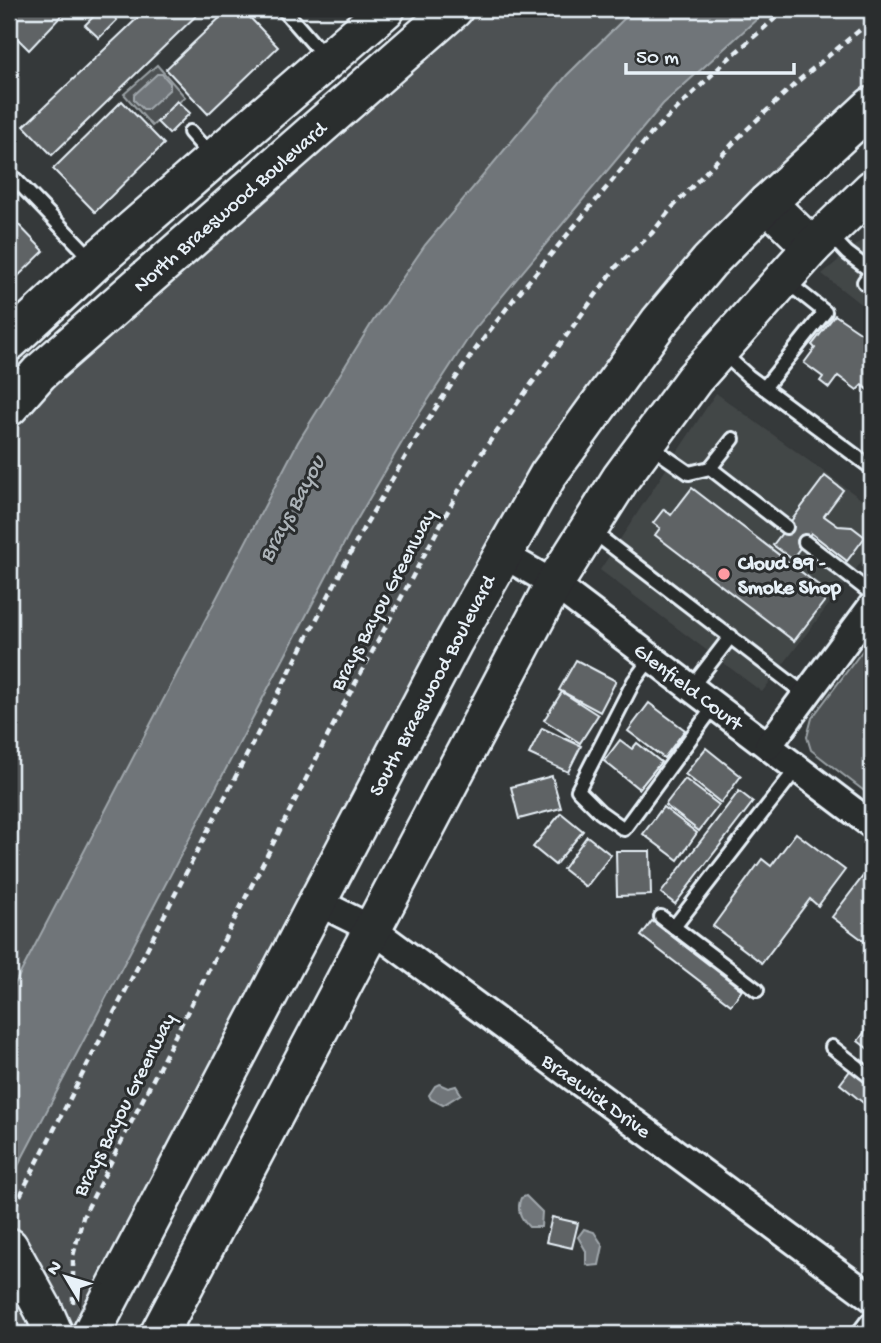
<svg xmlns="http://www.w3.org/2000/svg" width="881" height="1343" font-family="'Gochi Hand',sans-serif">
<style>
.built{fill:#424647}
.green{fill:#4d5152;stroke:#9aa1a5;stroke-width:2}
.water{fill:#707579;stroke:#a0a7ac;stroke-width:2}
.building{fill:#5f6365;stroke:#e8f1f8;stroke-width:2}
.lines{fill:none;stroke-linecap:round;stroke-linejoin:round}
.service-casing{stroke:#e8f1f8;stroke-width:18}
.minor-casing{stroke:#e8f1f8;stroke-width:32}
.secondary-casing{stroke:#e8f1f8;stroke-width:42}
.path{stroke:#e8f1f8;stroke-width:4.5;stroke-dasharray:7 5;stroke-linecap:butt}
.service{stroke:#2a2d2e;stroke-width:12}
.minor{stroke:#2a2d2e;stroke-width:26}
.secondary{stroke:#2a2d2e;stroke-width:37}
.poi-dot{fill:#ff9aa2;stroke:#2a2d2e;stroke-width:2.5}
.labels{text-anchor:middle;stroke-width:6;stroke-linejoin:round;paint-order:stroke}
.street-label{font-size:21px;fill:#e8f1f8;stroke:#2a2d2e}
.poi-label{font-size:21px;font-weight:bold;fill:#e8f1f8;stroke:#2a2d2e;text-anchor:start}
.water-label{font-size:23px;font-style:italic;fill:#acb3b8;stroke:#2a2d2e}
</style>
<rect width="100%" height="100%" fill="#35393a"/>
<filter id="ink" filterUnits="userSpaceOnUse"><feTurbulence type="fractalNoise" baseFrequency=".0143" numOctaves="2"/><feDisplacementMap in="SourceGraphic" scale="14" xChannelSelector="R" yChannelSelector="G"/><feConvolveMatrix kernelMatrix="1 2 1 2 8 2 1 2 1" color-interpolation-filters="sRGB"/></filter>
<g filter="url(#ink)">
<g class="built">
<path d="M872,232v81l-50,-39z"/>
<path d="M716,393l156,114v41l-110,144 -162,-122z"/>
</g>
<g class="green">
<path d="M472,9h400v75l-13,11 -301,334 -66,104 -420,801h-63v-902l77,-81z"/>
<path d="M157,65l28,32 -33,29 -28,-32z"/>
<path d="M872,638v159l-61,-47 -4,-13 5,-19z"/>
</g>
<g class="water">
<path d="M634,9h134l-105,95 -190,227 -61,94 -61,105 -342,653v-188l289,-553 75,-121 52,-76 142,-170z"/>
<path d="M157,74h5l8,9v6l-22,20h-5l-9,-9v-5z"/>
<path d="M439,1084l9,4 8,-2 5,8 -18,11 -12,-6 -2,-4 6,-9z"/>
<path d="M526,1196l16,16 -1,15h-12c-9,-9 -13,-18 -8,-29z"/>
<path d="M584,1229l10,3 9,14 -4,19 -10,1 -3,-3v-12l-8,-14z"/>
</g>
<g class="building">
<path d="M9,9h54l3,2 -37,39 -20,-20z"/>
<path d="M101,9h4l12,11 -18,18 -14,-13z"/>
<path d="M147,9h56l-151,146 -28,-29z"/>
<path d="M229,9h13l36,38 -70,67 -42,-45z"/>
<path d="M122,101l42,43 -69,68 -42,-43z"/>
<path d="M177,101l13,12 -21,21 -12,-12z"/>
<path d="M12,218l32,33 -35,34v-64z"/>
<path d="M835,315l37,25v53l-10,-8 -5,5 -19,-14 -9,12 -9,-7 3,-4 -19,-14 11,-15 -3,-3z"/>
<path d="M825,476l18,14 -19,26 14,10 14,1 13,10 -18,24 -36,-28 -19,26 -19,-14z"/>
<path d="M692,488l138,106 -36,47 -139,-106 5,-7 -7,-5 11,-14 7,6z"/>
<path d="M576,660l40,21 -16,31 -41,-22z"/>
<path d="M562,692l36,23 -18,28 -36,-23z"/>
<path d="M649,703l36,27 -21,28 -36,-27z"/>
<path d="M542,728l39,18 -13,26 -39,-18z"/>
<path d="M620,740l12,9 5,-6 24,19 -22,27 -35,-28z"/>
<path d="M706,748l35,28 -20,27 -36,-29z"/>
<path d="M552,776l9,32 -42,11 -8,-32z"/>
<path d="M685,779l34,26 -20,26 -34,-26z"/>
<path d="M739,791l14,11 -78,102 -14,-11z"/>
<path d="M663,807l34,26 -19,27 -35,-26z"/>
<path d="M561,813l22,18 -28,34 -22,-18z"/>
<path d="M796,833l49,37 -27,36 -8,-7 -48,64 -49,-37 49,-67 9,7z"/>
<path d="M587,836l24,19 -25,32 -23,-18z"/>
<path d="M616,851h34l1,44 -34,1z"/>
<path d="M864,875l8,6v66l-40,-30z"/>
<path d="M652,921l90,69 -11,15 -90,-69z"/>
<path d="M872,1022v30l-14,-11z"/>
<path d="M852,1068l20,16v26l-32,-26z"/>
<path d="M552,1217l26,6 -6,25 -26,-6z"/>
</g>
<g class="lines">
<g class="service-casing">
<g id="service">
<path d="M283,9l42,48"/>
<path d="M190,132l21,24"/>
<path d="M9,180l4,-3 81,84"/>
<path d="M830,235l17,18 25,19"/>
<path d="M872,271l-8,11 8,7"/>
<path d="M723,353l25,23 124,92"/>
<path d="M764,388l61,-76 -38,-30"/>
<path d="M650,446l39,27 21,-5 76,59"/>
<path d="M710,468l23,-29"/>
<path d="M592,531l214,164"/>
<path d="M805,542l67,52"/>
<path d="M651,658l-17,23 -56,109 22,22 24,17 91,-124"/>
<path d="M691,688l40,-52"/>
<path d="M661,917l96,73"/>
<path d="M674,927l123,-159"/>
<path d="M832,1047l40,31"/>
</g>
</g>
<g class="minor-casing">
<g id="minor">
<path d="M502,554l52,30 318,241"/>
<path d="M768,746l104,-140"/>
<path d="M316,901l56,28 500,369"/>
<path d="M866,1334l6,-8"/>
</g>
</g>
<g class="secondary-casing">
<g id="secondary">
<path d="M767,203l45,44"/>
<path d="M9,342l86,-80 291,-253"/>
<path d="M9,407l30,-34 415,-364"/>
<path d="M9,1247l34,62 11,25"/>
<path d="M91,1334l362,-691 95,-168 111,-153 50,-60 58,-59 105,-97"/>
<path d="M159,1334l395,-750 67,-106 73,-99 118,-132 60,-58"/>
</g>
</g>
<g class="path">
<path d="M9,1217l354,-688 60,-102 49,-73 41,-54 139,-167 75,-73 59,-51"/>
<path d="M73,1303v-47l10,-39 259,-509 116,-216 27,-44 131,-181 36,-34 19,-24 67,-71 60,-57 74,-61"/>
</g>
<use href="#service" class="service"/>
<use href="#minor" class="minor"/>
<use href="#secondary" class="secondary"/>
</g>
</g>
<circle class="poi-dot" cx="724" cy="574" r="7"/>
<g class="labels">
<g class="street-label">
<text transform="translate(229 206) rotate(-41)" y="7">North Braeswood Boulevard</text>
<text transform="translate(382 599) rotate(-62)" y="7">Brays Bayou Greenway</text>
<text transform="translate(431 685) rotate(-62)" y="7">South Braeswood Boulevard</text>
<text transform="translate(689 686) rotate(37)" y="7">Glenfield Court</text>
<text transform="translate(597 1095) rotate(36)" y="7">Braewick Drive</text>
<text transform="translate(123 1104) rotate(-63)" y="7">Brays Bayou Greenway</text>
</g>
<g class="poi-label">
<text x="738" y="569">Cloud 89 -<tspan x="738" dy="24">Smoke Shop</tspan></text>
</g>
<g class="water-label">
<text transform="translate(290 508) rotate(-62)" y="8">Brays Bayou</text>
</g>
</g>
<rect width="881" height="1343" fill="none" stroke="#2a2d2e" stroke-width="35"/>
<rect x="18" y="18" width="846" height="1308" fill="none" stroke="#e8f1f8" stroke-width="2.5" filter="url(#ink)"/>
<g transform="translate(66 1277) rotate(308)" stroke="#2a2d2e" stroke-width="5" paint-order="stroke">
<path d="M0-5L12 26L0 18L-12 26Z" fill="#e8f1f8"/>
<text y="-10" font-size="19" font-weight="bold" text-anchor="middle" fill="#e8f1f8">N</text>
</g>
<path d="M626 63v10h168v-10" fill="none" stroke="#e8f1f8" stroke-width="3.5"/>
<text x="636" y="63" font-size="21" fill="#e8f1f8" stroke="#2a2d2e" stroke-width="5" paint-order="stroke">50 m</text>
</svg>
